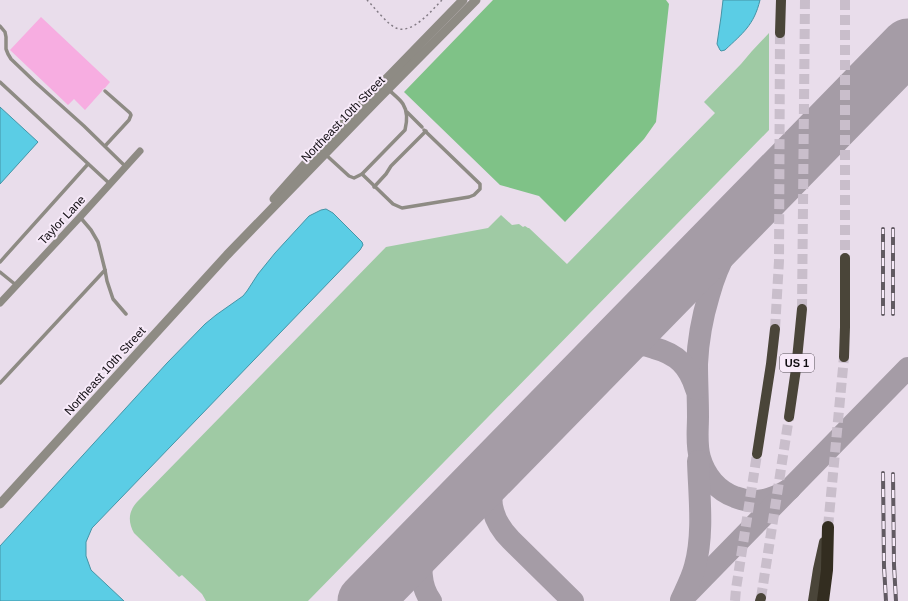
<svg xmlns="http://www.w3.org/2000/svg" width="908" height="601" font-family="Helvetica,sans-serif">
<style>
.green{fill:#9fcaa4}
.forest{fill:#7fc287}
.water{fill:#5bcde5;stroke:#4594a6}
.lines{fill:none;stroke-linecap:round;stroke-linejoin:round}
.taxiway{stroke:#a59ca6;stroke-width:22}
.runway{stroke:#a59ca6;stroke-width:55}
.building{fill:#f7ade1}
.primary-tunnel{stroke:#c9becb;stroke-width:10;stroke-dasharray:10 5;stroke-linecap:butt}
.path{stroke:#837b85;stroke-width:1.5;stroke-dasharray:2 3;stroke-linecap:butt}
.service{stroke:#8e8b84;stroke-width:3.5}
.minor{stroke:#8e8b84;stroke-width:7}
.tertiary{stroke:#8e8b84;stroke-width:9}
.primary{stroke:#4a4539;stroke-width:10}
.motorway{stroke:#332d20;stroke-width:12}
.rail-casing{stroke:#615a62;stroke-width:4}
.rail{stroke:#f7eaf9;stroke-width:2.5;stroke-dasharray:8;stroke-linecap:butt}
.labels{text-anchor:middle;stroke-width:4;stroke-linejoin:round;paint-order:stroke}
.shield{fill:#f7eaf9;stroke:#575058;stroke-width:1}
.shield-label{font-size:11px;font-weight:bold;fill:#120e13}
.street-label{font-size:12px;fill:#120e13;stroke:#f7eaf9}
</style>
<rect width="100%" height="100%" fill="#e9ddeb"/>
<path class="green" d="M769,33v97l-461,471h-102l-4,-7 -20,-19 -3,2 -45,-44c-6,-11 -6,-21 3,-31l249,-255 102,-19 13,-13 11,10 7,-1 4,3 2,-1 3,2h1l38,36 148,-151 -11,-11 37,-38 11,-13z"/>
<path class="forest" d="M493,0h173l3,4 -13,118 -12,17 -79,83 -26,-26 -39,-11 -96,-93z"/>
<g class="water">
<path d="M723,0h37c-6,25 -17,33 -35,50l-4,1 -1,-1 -3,-6 4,-27z"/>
<path d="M0,107l38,35 -38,42z"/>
<path d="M326,209l7,4 29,29 1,3 -3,5 -268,278 -6,14v14l5,14 33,31h-124v-55l167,-183 38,-39 11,-9 27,-19 4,-5 11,-17 17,-21 34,-37 12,-6z"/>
</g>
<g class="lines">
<g class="taxiway">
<path d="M774,183c-12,16 -25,32 -36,49 -13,19 -23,41 -29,63 -7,23 -11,46 -12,69 0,17 1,35 1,52 0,14 -2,29 2,42 5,18 18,33 35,39 20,8 37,3 55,-8"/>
<path d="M595,366c10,-7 20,-15 32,-19 9,-3 19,-2 27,1 23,6 35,18 42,41"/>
<path d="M514,449c-6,8 -14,17 -18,26 -10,24 -3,47 15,65l62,61"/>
<path d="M689,592l219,-224"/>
<path d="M681,600c5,-11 11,-22 14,-34 9,-33 4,-71 3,-105"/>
<path d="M431,601c-11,-15 -12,-37 -5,-54 4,-9 11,-17 17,-25"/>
</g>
<path class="runway" d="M365,601l543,-555"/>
</g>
<path class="building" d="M41,17l69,65 -5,6 -2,1 -1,2 -17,19 -11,-11 -6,6 -58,-55z"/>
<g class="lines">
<g class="primary-tunnel">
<path d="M845,0v258"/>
<path d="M802,309l3,-309"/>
<path d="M775,329l4,-68 1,-228"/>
<path d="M828,527l16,-170"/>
<path d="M761,598l28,-181"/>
<path d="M735,601l1,-12 21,-135"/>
</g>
<path class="path" d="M367,0c7,7 20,24 29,28 16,7 36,-18 46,-28"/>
<g class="service">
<path d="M0,26l5,6 1,5v12l2,5 3,5 24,23 49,44 42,41"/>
<path d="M0,82l110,102"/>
<path d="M407,112l15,15"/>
<path d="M105,146l24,-26 2,-5 -1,-2 -25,-22"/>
<path d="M325,154l24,22 5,2 8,-4 43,-44c2,-8 3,-18 -2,-26 -3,-5 -10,-10 -14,-14"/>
<path d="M362,174l31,30 9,4 67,-11 5,-2 6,-6v-5l-56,-54"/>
<path d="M374,187l12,-13 5,-8 35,-35"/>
<path d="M80,217l11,13 7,12 7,28 2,11 6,18 13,15"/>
<path d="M0,262l88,-98"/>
<path d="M0,272l16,13"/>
<path d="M0,383l105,-113"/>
</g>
<path class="minor" d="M0,303l80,-86 60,-66"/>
<g class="tertiary">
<path d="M274,199l48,-54 141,-145"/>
<path d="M0,504l227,-249 150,-155 99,-100"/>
</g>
<g class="primary">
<path d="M780,33l1,-33"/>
<path d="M844,357l1,-30v-69"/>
<path d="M789,417l7,-48 6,-60"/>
<path d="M757,454l14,-90 4,-35"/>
<path d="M760,601l1,-3"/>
<path d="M813,601l5,-32 6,-27"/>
</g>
<path class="motorway" d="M823,601l4,-31 1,-43"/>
<g class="rail-casing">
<g id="rail">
<path d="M893,229v85"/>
<path d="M883,314v-85"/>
<path d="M883,473l1,93 2,35"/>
<path d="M893,474l1,91 2,36"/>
</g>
</g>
<use href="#rail" class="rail"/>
</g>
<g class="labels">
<rect class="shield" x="780" y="354" width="34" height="18" rx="3"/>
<g class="shield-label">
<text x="797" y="367">US 1</text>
</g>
<g class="street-label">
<text transform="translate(343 119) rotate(-46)" y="4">Northeast 10th Street</text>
<text transform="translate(62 220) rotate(-47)" y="4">Taylor Lane</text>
<text transform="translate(105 371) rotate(-48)" y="4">Northeast 10th Street</text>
</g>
</g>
</svg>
